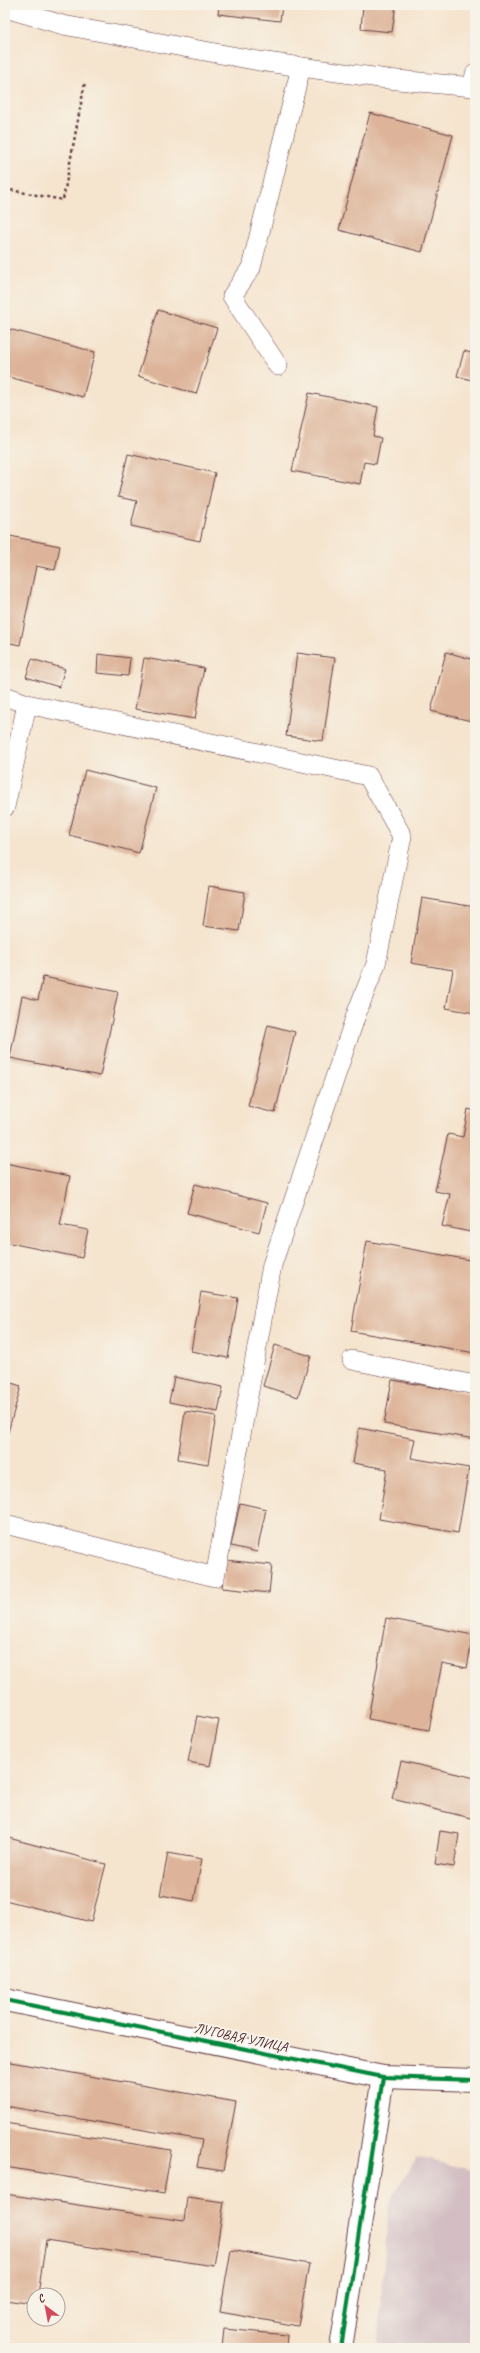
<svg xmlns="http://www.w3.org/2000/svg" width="480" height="2353" font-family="Caveat,sans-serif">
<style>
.industrial{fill:#d2bec3}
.building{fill:#ddb499}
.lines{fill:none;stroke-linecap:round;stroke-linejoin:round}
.lane-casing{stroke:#643d43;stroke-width:20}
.street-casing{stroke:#643d43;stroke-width:24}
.path{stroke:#643d43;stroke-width:2.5;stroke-dasharray:3 3;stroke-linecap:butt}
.lane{stroke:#fff;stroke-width:19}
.street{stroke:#fff;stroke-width:22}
.cycleway-casing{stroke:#f7f3e8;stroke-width:6}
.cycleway{stroke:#00873e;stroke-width:4}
.labels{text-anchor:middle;stroke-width:4;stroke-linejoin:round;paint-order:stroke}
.street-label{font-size:14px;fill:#4a1f2b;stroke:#f7f3e8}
</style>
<rect width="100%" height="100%" fill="#f7f3e8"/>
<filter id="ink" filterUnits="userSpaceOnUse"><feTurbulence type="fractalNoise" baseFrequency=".025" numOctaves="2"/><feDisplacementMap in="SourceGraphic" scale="8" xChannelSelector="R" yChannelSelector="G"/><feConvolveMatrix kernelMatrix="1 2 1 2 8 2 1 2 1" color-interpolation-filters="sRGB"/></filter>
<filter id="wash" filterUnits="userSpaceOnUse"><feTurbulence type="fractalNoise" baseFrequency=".012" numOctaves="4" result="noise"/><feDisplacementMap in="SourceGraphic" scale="16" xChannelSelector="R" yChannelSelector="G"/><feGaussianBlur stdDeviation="0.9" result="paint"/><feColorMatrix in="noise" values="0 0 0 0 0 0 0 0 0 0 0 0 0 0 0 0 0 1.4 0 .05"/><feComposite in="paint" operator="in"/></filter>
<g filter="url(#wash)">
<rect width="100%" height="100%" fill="#f5e4ce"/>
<path class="industrial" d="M417,2157l58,14v177h-98l12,-145z"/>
<g id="blocks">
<g class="building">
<path d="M219,5h63l-2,16 -62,-7z"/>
<path d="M363,5h33l-4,27 -31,-3z"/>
<path d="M370,113l83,22 -31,117 -83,-22z"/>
<path d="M158,310l59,18 -21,66 -58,-18z"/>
<path d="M5,328l90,24 -12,45 -78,-21z"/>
<path d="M464,351l11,3v27l-18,-5z"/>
<path d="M309,393l69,14 -5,29 8,2 -5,26 -12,-2 -4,22 -68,-13z"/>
<path d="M128,454l87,19 -15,68 -69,-15 6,-25 -19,-4z"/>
<path d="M5,535l55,11 -5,24 -19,-4 -16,79 -15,-3z"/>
<path d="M446,652l29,8v62l-44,-11z"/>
<path d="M297,653l38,5 -12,83 -37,-5z"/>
<path d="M98,654l32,4 -2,18 -31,-3z"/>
<path d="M144,658l60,10 -9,51 -60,-10z"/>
<path d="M32,659l33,10 -6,18 -33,-10z"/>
<path d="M85,770l71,18 -17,65 -70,-18z"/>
<path d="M209,886l36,6 -6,39 -36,-5z"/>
<path d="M422,898l53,9v106l-29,-5 7,-38 -42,-7z"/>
<path d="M43,977l75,15 -18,84 -90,-18 12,-62 16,4z"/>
<path d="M268,1025l27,7 -20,81 -27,-7z"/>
<path d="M468,1109l7,2v122l-33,-7 8,-32 -15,-3 13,-57 15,3z"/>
<path d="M5,1163l65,13 -10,49 28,5 -6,28 -77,-16z"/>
<path d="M195,1184l72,19 -8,29 -72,-19z"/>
<path d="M367,1241l108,20v92l-124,-22z"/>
<path d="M201,1292l37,6 -10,60 -37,-7z"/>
<path d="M275,1345l36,11 -13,41 -35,-11z"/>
<path d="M174,1377l49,10 -5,25 -49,-10z"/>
<path d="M392,1380l83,14v45l-91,-15z"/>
<path d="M5,1381l16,5 -14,50 -2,-1z"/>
<path d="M185,1411l31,5 -8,48 -30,-5z"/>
<path d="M359,1428l56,11 -4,19 58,10 -11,65 -79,-14 8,-50 -34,-6z"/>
<path d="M240,1503l26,6 -9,43 -26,-6z"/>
<path d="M225,1560l47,5 -3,28 -47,-5z"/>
<path d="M386,1618l87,17 -6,33 -25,-5 -13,67 -61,-11z"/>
<path d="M197,1716l22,4 -9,46 -22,-4z"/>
<path d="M401,1761l74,17v41l-83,-20z"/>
<path d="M440,1831l19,3 -5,33 -19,-3z"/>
<path d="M5,1837l101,27 -15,58 -86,-22z"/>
<path d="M168,1853l34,6 -8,42 -34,-6z"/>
<path d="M474,1854h1v15h-2z"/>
<path d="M5,2061l231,41 -13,69 -26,-4 5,-27 -197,-34z"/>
<path d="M5,2123l166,27 -7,43 -159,-26z"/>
<path d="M5,2194l179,27 3,-24 37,5 -10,64 -168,-26 -8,55h-4v9l-29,-4z"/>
<path d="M231,2250l78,14 -11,62 -78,-14z"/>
<path d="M224,2329l63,6 -1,13h-64z"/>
</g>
</g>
</g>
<g filter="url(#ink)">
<use href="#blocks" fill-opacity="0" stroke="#643d43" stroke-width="1"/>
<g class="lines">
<g class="lane-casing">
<g id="lane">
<path d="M5,8l58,17 196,36 128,18 86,8 2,-13"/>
<path d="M278,366l-46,-70 19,-28 50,-201"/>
<path d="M5,696l22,8 341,72 34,60 -26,128 -19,48 -85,253 -57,312 -210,-53"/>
<path d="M5,807l22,-103"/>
<path d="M352,1360l123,25"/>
</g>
</g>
<g class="street-casing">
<g id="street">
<path d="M5,2000l378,77 92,3"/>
<path d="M341,2348l42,-271"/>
</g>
</g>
<path class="path" d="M5,189l58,11 22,-118"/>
<use href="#lane" class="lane"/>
<use href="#street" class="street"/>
<g class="cycleway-casing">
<g id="cycleway">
<path d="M5,2000l378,77 92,3"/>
<path d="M341,2348l42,-271"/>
</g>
</g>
<use href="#cycleway" class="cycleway"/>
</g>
</g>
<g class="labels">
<g class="street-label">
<text transform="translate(241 2037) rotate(12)" y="5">ЛУГОВАЯ УЛИЦА</text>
</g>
</g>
<rect width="480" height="2353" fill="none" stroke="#f7f3e8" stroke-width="20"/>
<g transform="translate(46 2307) rotate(328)"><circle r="19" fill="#f7f3e8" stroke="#b29e9c"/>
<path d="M0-3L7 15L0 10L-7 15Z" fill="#d1495b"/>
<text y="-6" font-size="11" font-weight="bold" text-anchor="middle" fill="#4a1f2b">С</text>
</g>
</svg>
